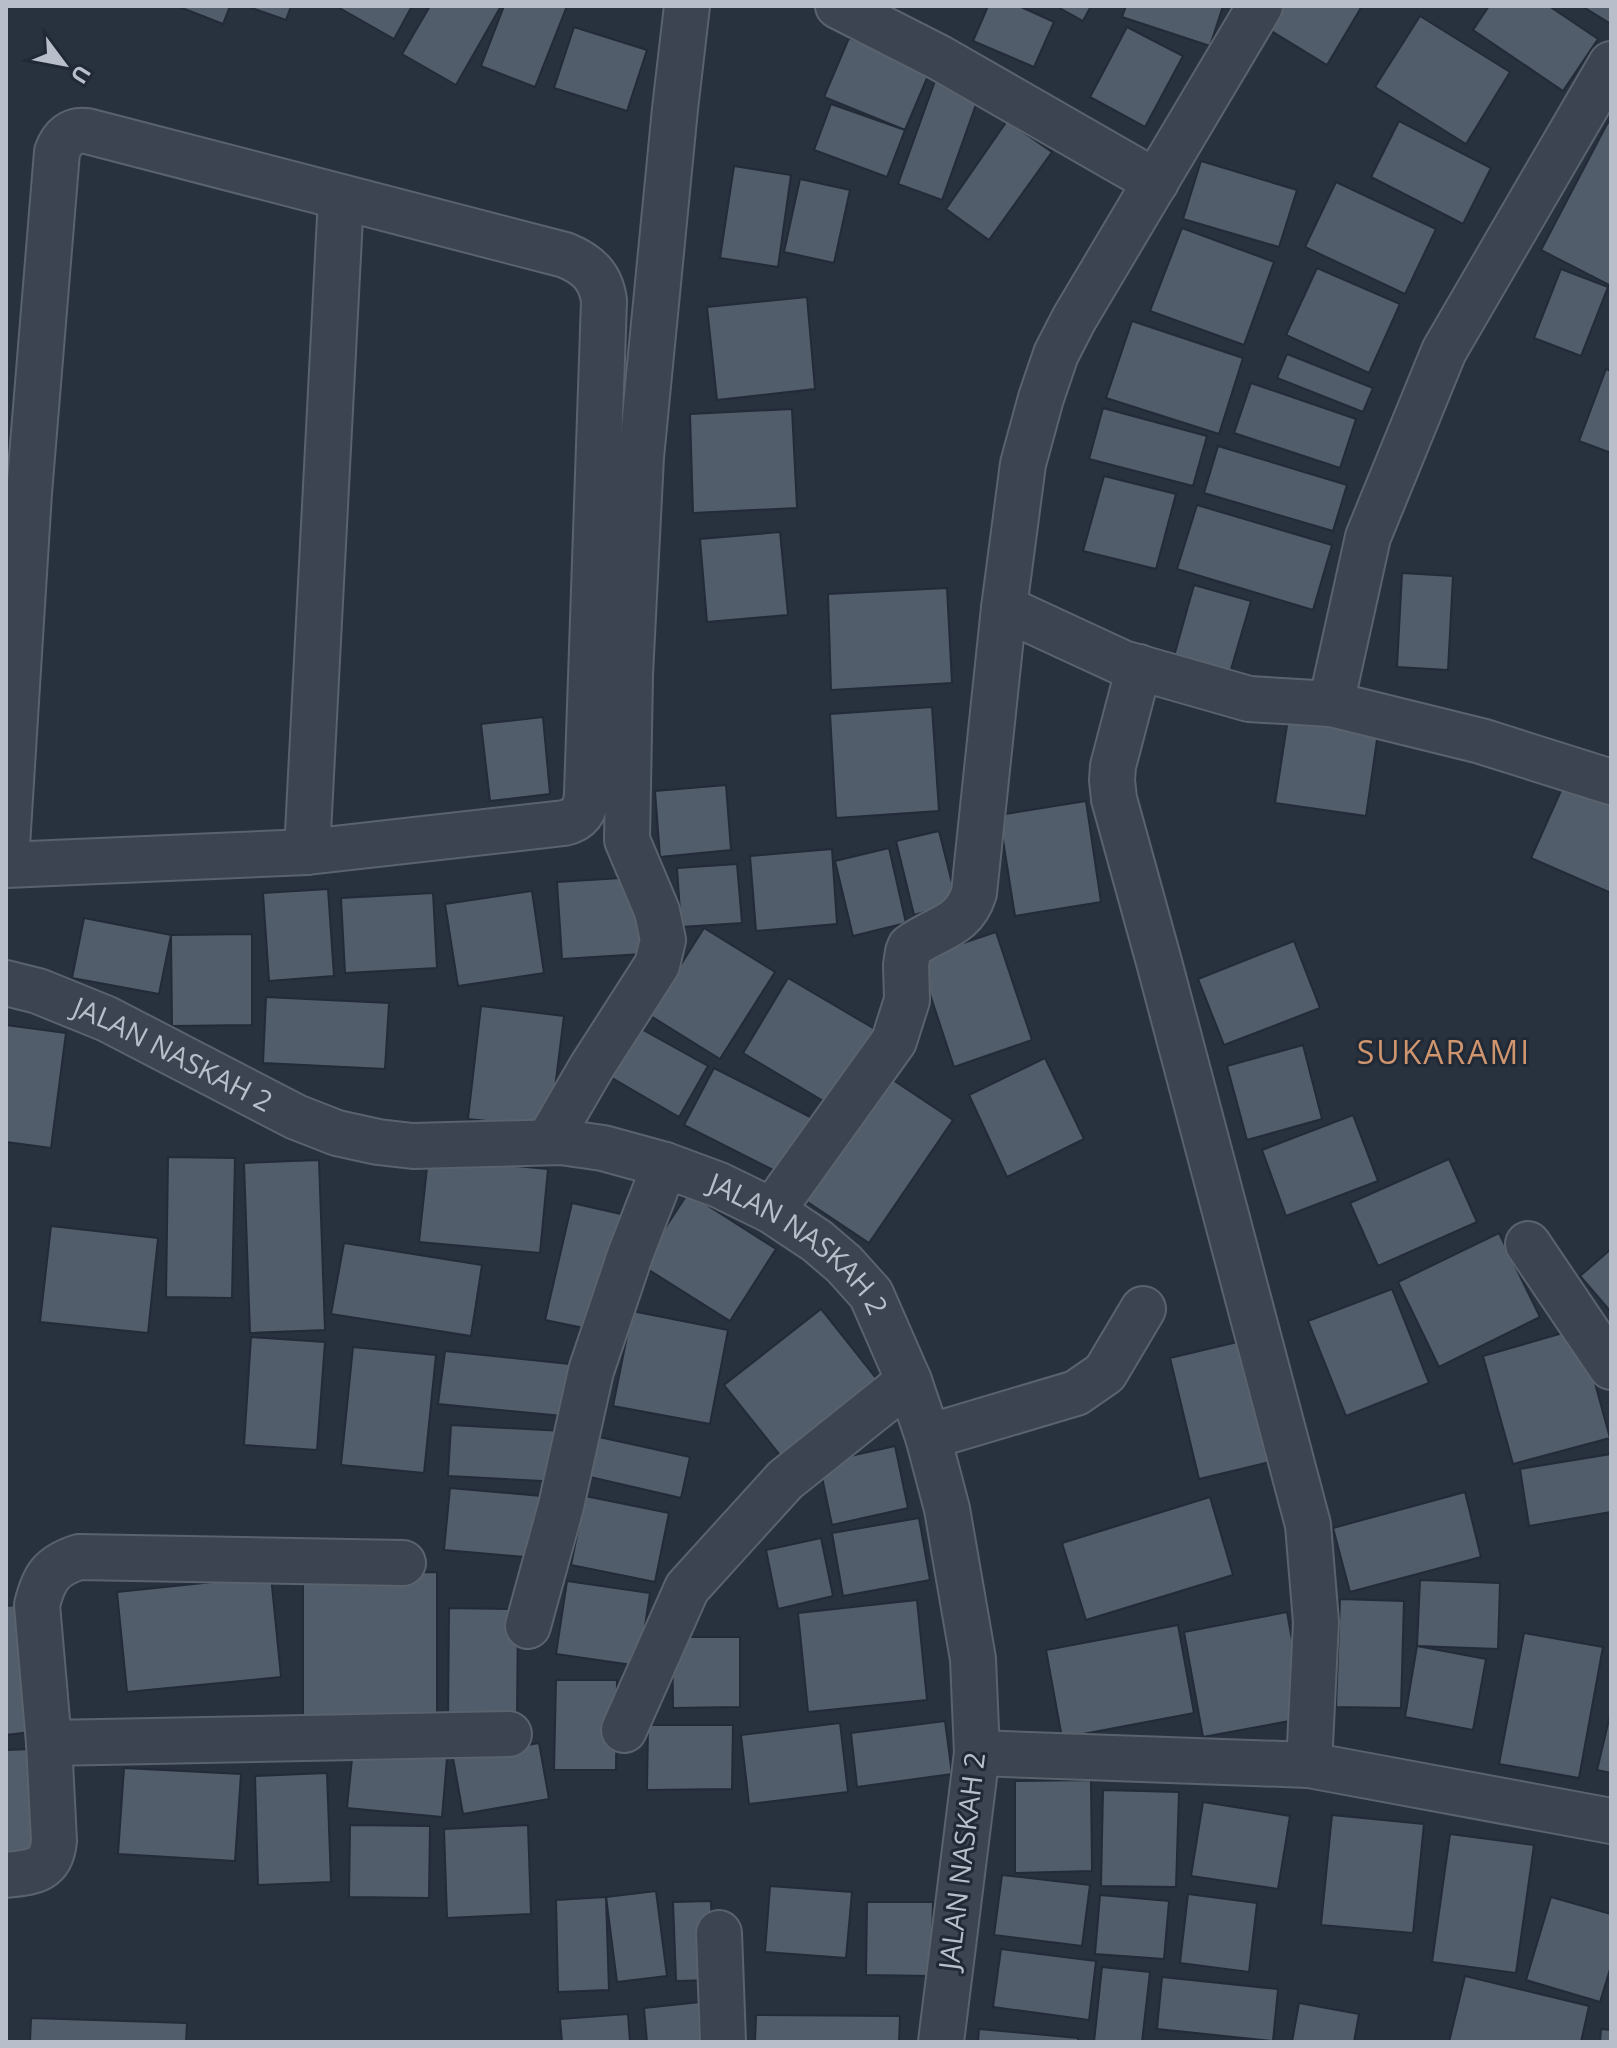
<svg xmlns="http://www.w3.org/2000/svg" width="1617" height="2048" font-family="'Open Sans',sans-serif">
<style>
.building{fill:#515d6a;stroke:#222b37;stroke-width:2}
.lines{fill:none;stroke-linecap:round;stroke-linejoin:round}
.minor-casing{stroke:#59626d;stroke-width:48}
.minor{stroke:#3b4450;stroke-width:44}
.labels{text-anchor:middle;stroke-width:6;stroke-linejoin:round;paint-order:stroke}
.street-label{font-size:28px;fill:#b8bfca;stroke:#202935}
.quarter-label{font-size:32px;letter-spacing:2px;fill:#cf956e;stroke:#202935}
</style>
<rect width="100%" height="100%" fill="#28323f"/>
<g class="building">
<path d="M177,6h53l-7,18z"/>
<path d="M246,6h45l-5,14z"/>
<path d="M336,6h76l-18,33z"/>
<path d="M430,6h71l-45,79 -54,-31z"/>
<path d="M504,6h63l-32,81 -54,-21z"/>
<path d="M988,6h31l35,16 -20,45 -61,-26z"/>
<path d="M1056,6h35l-8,15z"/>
<path d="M1126,6h97l-13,40 -88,-29z"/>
<path d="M1282,6h80l-35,59 -59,-36z"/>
<path d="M1489,6h60l49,33 -35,52 -90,-61z"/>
<path d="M1582,6h29v18z"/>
<path d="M1420,16l90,56 -44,72 -91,-57z"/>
<path d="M574,27l73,23 -20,61 -73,-23z"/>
<path d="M1127,27l56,29 -38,71 -55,-30z"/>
<path d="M849,38l81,33 -25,59 -81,-33z"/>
<path d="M935,81l44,15 -37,104 -44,-16z"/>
<path d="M831,104l74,26 -18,47 -73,-27z"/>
<path d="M1007,121l45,31 -63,88 -43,-31z"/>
<path d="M1399,121l92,47 -28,56 -92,-47z"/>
<path d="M1608,122l3,2v158l-2,3 -68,-35z"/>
<path d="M1201,161l96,29 -18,57 -96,-28z"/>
<path d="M734,166l57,9 -13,92 -58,-9z"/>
<path d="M800,179l50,11 -16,73 -50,-11z"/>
<path d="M1336,182l100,47 -31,65 -100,-47z"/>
<path d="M1182,228l92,34 -30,83 -94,-34z"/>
<path d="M1317,268l83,36 -31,69 -83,-38z"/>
<path d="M1561,269l47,18 -27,69 -47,-18z"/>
<path d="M807,297l8,92 -98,11 -10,-93z"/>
<path d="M1132,321l111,37 -24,76 -113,-36z"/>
<path d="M1287,354l86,34 -10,24 -86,-34z"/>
<path d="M1606,369l5,2v82l-32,-12z"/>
<path d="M1251,383l105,36 -16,49 -106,-35z"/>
<path d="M1103,408l104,28 -14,50 -104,-27z"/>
<path d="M792,409l5,99 -104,5 -3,-99z"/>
<path d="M1218,446l129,39 -14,46 -129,-38z"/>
<path d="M1104,476l72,18 -20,75 -73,-18z"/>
<path d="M1197,505l135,40 -19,65 -136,-41z"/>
<path d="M780,532l8,83 -81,7 -7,-83z"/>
<path d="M1402,573l51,3 -5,94 -51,-3z"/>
<path d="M1194,585l57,16 -26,89 -56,-16z"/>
<path d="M947,588l5,95 -121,7 -3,-96z"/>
<path d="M932,707l7,104 -103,7 -6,-104z"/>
<path d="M1289,712l90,14 -13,90 -91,-13z"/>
<path d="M543,717l7,77 -60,7 -9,-77z"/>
<path d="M1568,775l43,19v99l-80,-35z"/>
<path d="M726,785l5,65 -71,7 -5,-66z"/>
<path d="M1086,801l15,101 -86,14 -16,-101z"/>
<path d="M939,831l18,72 -43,12 -18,-74z"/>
<path d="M889,848l17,75 -53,13 -18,-75z"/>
<path d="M832,849l5,75 -81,7 -6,-75z"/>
<path d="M737,864l5,59 -61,4 -4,-59z"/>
<path d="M637,877l5,77 -80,5 -5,-77z"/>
<path d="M328,889l6,87 -65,5 -6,-88z"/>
<path d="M532,891l12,82 -86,13 -13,-82z"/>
<path d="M433,893l4,75 -92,5 -4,-75z"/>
<path d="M84,918l87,17 -12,59 -87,-16z"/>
<path d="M704,928l71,44 -55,87 -71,-44z"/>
<path d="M996,932l36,108 -78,27 -36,-109z"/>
<path d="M252,934v91l-80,1 -1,-91z"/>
<path d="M1294,941l26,67 -96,37 -26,-66z"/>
<path d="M788,978l97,57 -45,76 -97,-58z"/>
<path d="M266,997l123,6 -4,66 -122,-6z"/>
<path d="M481,1006l83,10 -14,112 -82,-9z"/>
<path d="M6,1025l60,8 -15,115 -45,-6z"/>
<path d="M636,1026l72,40 -29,51 -72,-42z"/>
<path d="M1303,1045l19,74 -75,21 -20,-74z"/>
<path d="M1045,1058l39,81 -77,38 -38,-82z"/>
<path d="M714,1068l106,54 -29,57 -107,-54z"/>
<path d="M887,1076l66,44 -84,123 -66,-44z"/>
<path d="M1353,1115l25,66 -92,35 -24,-66z"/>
<path d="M168,1157l67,1 -3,140 -66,-1z"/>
<path d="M428,1158l120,11 -8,84 -121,-11z"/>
<path d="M1449,1159l28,63 -99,44 -28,-63z"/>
<path d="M319,1160l6,170 -75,3 -6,-170z"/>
<path d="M688,1193l88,56 -46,72 -89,-56z"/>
<path d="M572,1203l58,13 -27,116 -58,-12z"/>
<path d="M51,1226l107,12 -10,95 -108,-11z"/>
<path d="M1499,1233l41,84 -101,50 -41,-85z"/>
<path d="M344,1243l138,22 -11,71 -140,-22z"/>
<path d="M1611,1249v63l-31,-36z"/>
<path d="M1392,1289l37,94 -83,33 -38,-95z"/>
<path d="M821,1309l66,83 -96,77 -67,-84z"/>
<path d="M632,1311l96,19 -18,94 -97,-18z"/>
<path d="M1580,1328l30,110 -97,26 -30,-108z"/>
<path d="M251,1337l74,5 -8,108 -73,-5z"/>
<path d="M1254,1338l28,121 -83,20 -29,-121z"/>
<path d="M353,1347l83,8 -12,118 -83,-8z"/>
<path d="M445,1351l134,14 -6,52 -135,-13z"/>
<path d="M451,1425l112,6 -2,51 -113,-6z"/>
<path d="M599,1437l91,20 -9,41 -91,-21z"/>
<path d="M895,1446l13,62 -76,17 -13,-62z"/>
<path d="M1611,1454v58l-82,14 -9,-57z"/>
<path d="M450,1488l92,8 -6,62 -92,-8z"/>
<path d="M1465,1492l16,65 -131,35 -17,-64z"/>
<path d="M585,1496l84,17 -14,69 -84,-17z"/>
<path d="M1210,1497l23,78 -147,45 -24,-77z"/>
<path d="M919,1518l11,62 -87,16 -11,-63z"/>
<path d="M821,1538l12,58 -55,13 -12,-59z"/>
<path d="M437,1572v143l-134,1v-143z"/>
<path d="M271,1576l10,101 -154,15 -10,-100z"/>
<path d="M1420,1580l80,3 -2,66 -81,-3z"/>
<path d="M567,1581l83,12 -11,73 -83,-12z"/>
<path d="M1340,1599l64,2 -3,107 -65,-1z"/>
<path d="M917,1600l10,100 -119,12 -10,-99z"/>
<path d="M16,1605l15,127 -25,3v-129z"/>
<path d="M449,1608l69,1 -1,113 -69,-1z"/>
<path d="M1287,1612l19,106 -103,19 -19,-105z"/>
<path d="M1178,1625l16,88 -132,25 -16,-88z"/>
<path d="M1524,1633l79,14 -24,131 -80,-14z"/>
<path d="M672,1637h68v70l-67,1z"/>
<path d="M1417,1646l69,13 -13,71 -68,-13z"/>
<path d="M556,1680h61l-1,90h-62z"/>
<path d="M1611,1711v62l-14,-3z"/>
<path d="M945,1721l7,53 -95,13 -6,-54z"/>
<path d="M840,1723l8,69 -99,12 -8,-69z"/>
<path d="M648,1725h85l-1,64 -85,1z"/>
<path d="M539,1743l10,56 -86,15 -10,-56z"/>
<path d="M32,1749l4,110 -30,1v-110z"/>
<path d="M353,1749l94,9 -5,59 -95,-9z"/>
<path d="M124,1768l117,6 -6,87 -117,-7z"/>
<path d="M327,1773l4,109 -73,3 -3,-109z"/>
<path d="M1091,1780l1,91 -77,2v-92z"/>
<path d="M1103,1790l76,2 -3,95 -75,-1z"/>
<path d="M1203,1802l87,14 -12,73 -87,-13z"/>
<path d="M1332,1815l92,9 -11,109 -92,-8z"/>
<path d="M350,1825l80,1 -1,72 -80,-1z"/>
<path d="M528,1825l3,89 -84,4 -3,-89z"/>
<path d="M1450,1834l84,11 -18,128 -84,-11z"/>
<path d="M1002,1875l88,10 -8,61 -88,-11z"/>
<path d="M770,1886l82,6 -6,66 -81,-6z"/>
<path d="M656,1891l11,85 -50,6 -11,-85z"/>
<path d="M1188,1894l69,9 -8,69 -69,-9z"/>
<path d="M1100,1895l69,6 -5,58 -69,-5z"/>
<path d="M606,1897l3,93 -51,2 -2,-92z"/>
<path d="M1551,1897l60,17v52l-11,36 -74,-22z"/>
<path d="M711,1901l3,79 -38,1 -3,-79z"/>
<path d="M867,1902h66l-2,74 -65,-1z"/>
<path d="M1001,1949l95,12 -7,59 -96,-13z"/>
<path d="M1102,1967l48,5 -8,70h-48z"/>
<path d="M1465,1976l124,30 -8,36h-132z"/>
<path d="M1162,1977l116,12 -5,52 -116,-12z"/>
<path d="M710,2001l4,41h-67l-3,-34z"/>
<path d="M1299,2003l60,11 -5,28h-62z"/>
<path d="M628,2014l2,28h-68l-2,-23z"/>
<path d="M756,2015l144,1 -1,26h-144z"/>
<path d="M31,2018l156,5 -1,19h-156z"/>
<path d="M979,2029l99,9v4h-100z"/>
<path d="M1601,2029l10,1v12h-11z"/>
</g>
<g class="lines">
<g class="minor-casing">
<g id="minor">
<path d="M838,6l102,52 216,124"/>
<path d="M1004,608l119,55 126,36 82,5 37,-167 76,-186 167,-287"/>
<path d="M1139,667l-26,99 -1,14 2,19 45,163 149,563 8,97 -7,143"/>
<path d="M1331,704l150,37 130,41"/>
<path d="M307,852l34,-654"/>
<path d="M6,862l23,-369 28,-341c5,-14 14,-23 30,-21l478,124c22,9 36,21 39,46l-17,492c-1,16 -6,26 -23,30l-257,29 -301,13"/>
<path id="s1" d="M6,983l32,8 69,28 189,98 41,16 41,9 35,4 148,-4 42,6 62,17 54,20 53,26 45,30 27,23 27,30 38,87 19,56 19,72 26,150 4,94 -36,289"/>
<path d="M548,1142l43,-74 66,-103 6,-25 -6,-29 -30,-71 3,-165 11,-218 34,-348 12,-103"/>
<path d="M772,1211l122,-170 13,-41 -1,-35 2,-13 2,-5c26,-20 53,-19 64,-54l30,-285 19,-144 18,-66 15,-44 18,-35 186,-313"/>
<path d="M1528,1244l83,123"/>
<path d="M928,1437l148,-44 29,-20 38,-64"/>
<path d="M528,1626l33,-120 30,-135 39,-116 35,-90"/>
<path d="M624,1730l63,-142 98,-108 124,-99"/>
<path d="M49,1743l460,-9"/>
<path d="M977,1753l332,12 302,56"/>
<path d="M6,1875c26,-3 45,-3 48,-34l-5,-98 -12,-138c7,-28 14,-39 42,-48l324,6"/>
<path d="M719,1933l4,109"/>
</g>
</g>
<use href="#minor" class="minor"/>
</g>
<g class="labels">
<g class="street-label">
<text dy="10" stroke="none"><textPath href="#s1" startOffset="182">JALAN NASKAH 2</textPath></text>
<text dy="10" stroke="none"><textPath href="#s1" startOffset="854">JALAN NASKAH 2</textPath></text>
<text transform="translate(962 1861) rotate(-83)" y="10">JALAN NASKAH 2</text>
</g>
<g class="quarter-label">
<text x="1444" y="1064">SUKARAMI</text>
</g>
</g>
<rect width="1617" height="2048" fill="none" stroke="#b8bfca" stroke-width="16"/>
<g transform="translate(64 64) rotate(122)" stroke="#202935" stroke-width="6" paint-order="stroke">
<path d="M0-6L14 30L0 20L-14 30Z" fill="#b8bfca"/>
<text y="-12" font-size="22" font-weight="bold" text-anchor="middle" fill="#b8bfca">U</text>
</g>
</svg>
